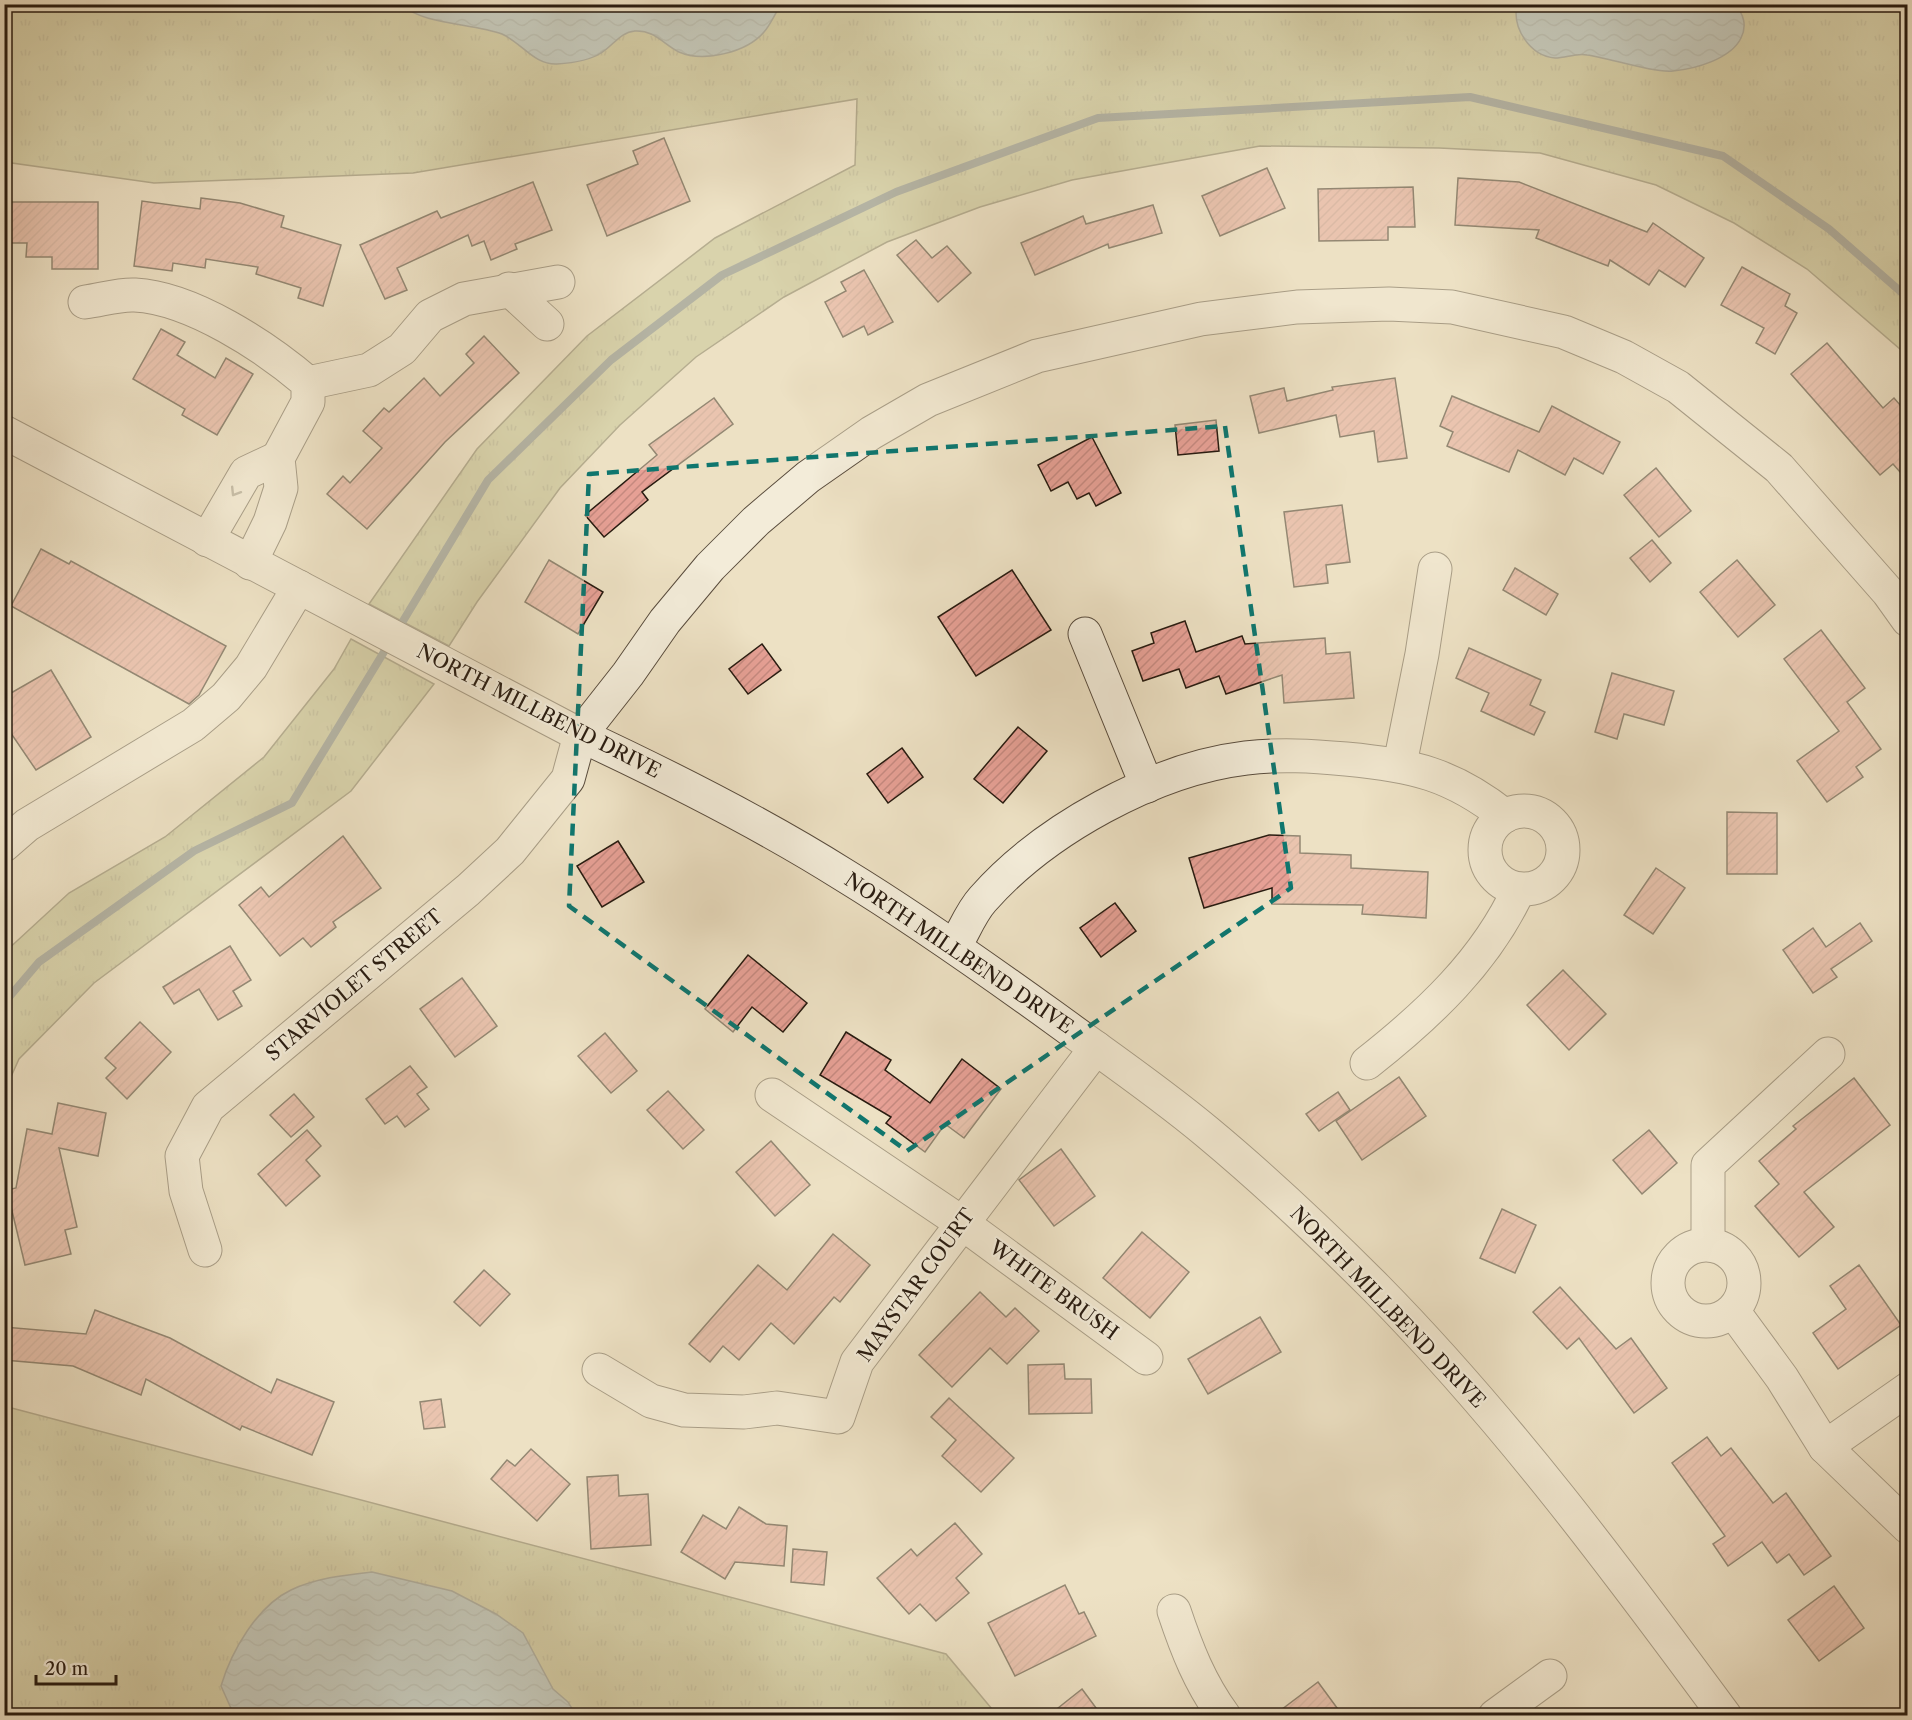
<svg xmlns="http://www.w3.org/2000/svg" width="1912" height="1720" font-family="'Libre Caslon Text',serif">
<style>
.grass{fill:url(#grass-tufts);stroke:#746e50;stroke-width:1.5}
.water{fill:url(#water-waves);stroke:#6f7a7a;stroke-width:1.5}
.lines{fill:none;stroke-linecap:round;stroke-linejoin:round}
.stream{stroke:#6f7a7a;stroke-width:8}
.building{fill:url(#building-hatch);stroke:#281b10;stroke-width:1.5}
.minor-casing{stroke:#594c3d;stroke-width:35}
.minor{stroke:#f3ecd9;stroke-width:33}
.oneway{stroke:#988e7f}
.marked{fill:none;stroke:#0f766e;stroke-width:4.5;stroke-dasharray:12 8;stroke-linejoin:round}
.labels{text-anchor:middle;stroke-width:4.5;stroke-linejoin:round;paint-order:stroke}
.street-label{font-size:20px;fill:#281b10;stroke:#f3ecd9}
</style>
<defs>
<pattern id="grass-tufts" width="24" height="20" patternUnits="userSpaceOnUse" patternTransform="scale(1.5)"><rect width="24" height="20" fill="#c0c08f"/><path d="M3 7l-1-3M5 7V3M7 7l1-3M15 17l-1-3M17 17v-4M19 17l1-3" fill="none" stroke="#a5a47a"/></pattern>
<pattern id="water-waves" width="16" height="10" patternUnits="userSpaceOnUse" patternTransform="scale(1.5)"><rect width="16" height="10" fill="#9fbac0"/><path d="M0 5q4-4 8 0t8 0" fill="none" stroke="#899fa4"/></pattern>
<pattern id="building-hatch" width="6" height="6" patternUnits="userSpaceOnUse" patternTransform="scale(1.5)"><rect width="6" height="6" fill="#e6a095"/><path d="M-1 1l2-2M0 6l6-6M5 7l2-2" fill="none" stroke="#c5897f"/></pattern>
</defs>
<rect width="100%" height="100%" fill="#ede1c4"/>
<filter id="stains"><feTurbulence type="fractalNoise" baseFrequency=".00333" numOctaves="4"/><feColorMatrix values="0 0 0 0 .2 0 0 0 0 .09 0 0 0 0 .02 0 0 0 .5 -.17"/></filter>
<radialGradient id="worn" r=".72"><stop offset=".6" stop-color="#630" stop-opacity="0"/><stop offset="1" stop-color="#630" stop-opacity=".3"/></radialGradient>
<g class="grass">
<path d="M5,5h1902v350l-100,-86 -73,-46 -78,-38 -116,-32 -101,-5 -179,-2 -188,34 -92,27 -93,35 -103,55 -88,60 -76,68 -60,63 -83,114 -28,44 -80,-42 108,-155 110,-113 128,-98 140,-73 2,-66 -444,74 -259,10 -149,-21z"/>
<path d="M351,639l83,45 -83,107 -257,192 -75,76 -14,31v-138l64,-59 96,-56 99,-80 70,-88z"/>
<path d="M4,1406l942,248 51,61h-992z"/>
</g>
<g class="water">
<path d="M403,5h378c-6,8 -10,19 -17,27 -17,20 -60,31 -85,20 -16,-8 -24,-22 -44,-21 -15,1 -22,15 -34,22 -12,8 -29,10 -44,11 -23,1 -35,-21 -55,-30 -28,-11 -80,-9 -99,-29z"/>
<path d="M1517,5h218c9,9 12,21 6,33 -10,21 -46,31 -68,33 -20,2 -64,-13 -86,-16 -11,-2 -21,3 -32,3 -25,-2 -43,-30 -38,-53z"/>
<path d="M372,1572l80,19 44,23 27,19 30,56 15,13 8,13h-342l-13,-29c10,-34 36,-80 70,-96 25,-12 54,-15 81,-18z"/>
</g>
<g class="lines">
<g class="stream">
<path d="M397,631l91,-151 123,-120 111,-85 174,-83 202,-74 372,-21 253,59 106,73 79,69"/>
<path d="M4,1003l35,-41 155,-111 98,-48 98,-161"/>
</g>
</g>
<g class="building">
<path d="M664,138l26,63 -83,35 -20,-51 51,-21 -5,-13z"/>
<path d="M1267,168l18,40 -65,28 -18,-40z"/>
<path d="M1458,178l61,4 128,50 6,-9 51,35 -19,29 -26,-17 -10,15 -39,-25 -2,6 -72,-28 3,-8 -84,-5z"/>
<path d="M533,182l19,48 -37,14 2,5 -26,11 -7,-19 -12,5 -4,-11 -71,33 10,22 -22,9 -25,-54 77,-34 4,7z"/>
<path d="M1413,187l2,40h-27v13l-69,1 -1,-52z"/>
<path d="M201,198l39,5 44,13 -3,11 60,18 -18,61 -25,-8 3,-10 -45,-14 2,-7 -52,-8 -1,9 -32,-5 -1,8 -38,-5 8,-65 58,8z"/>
<path d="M4,202h94v67h-46v-12h-26l1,-14h-20z"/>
<path d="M1153,205l9,28 -53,15 -1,-4 -73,31 -14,-32 62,-27 3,8z"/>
<path d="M916,240l16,18 15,-12 24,27 -33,29 -41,-47z"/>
<path d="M1742,267l48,27 -5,12 12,7 -22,41 -19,-11 8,-15 -43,-23z"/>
<path d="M864,270l29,52 -25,13 -4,-9 -21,11 -18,-35 21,-11 -5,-9z"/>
<path d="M161,329l24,13 -8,13 38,23 11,-20 27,16 -36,61 -35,-20 3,-6 -52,-30z"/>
<path d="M484,336l35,37 -74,69 -78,87 -40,-35 16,-18 7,7 32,-35 -19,-17 21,-23 5,4 35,-34 16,18 34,-33 -8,-9z"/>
<path d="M1827,343l56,65 11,-10 14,16v67l-15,-17 -13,11 -89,-101z"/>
<path d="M1395,378l12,80 -29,4 -4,-31 -34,6 -4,-22 -77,18 -9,-37 34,-8 3,13 46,-11 -1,-3z"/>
<path d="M1452,396l87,36 13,-26 68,36 -17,32 -29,-16 -9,17 -47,-25 -9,22 -62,-26 6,-14 -13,-6z"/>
<path d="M714,398l19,26 -91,68 6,8 -44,37 -19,-22 72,-60 -8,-10z"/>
<path d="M1216,420l3,31 -41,4 -3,-30z"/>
<path d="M1092,437l29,56 -25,13 -7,-13 -12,6 -9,-17 -17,9 -13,-26z"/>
<path d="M1656,468l35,43 -32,26 -35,-42z"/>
<path d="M1342,505l8,57 -24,3 2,18 -34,4 -10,-75z"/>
<path d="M1652,540l19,23 -21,19 -20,-24z"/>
<path d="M41,549l28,15 2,-3 155,85 -27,49 -10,9 -178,-98z"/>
<path d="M549,560l54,32 -25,42 -53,-32z"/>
<path d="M1737,560l38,45 -37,32 -38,-45z"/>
<path d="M1515,568l43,26 -12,21 -43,-25z"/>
<path d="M1012,570l39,60 -75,46 -38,-59z"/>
<path d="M1185,621l11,31 46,-16 3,8 80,-6 1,16 24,-2 4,46 -70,5 -2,-28 -56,19 -7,-18 -33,12 -7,-19 -36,12 -11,-30 22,-8 -3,-10z"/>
<path d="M1821,630l44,58 -18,14 34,47 -25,18 7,10 -36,25 -30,-41 42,-30 -55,-72z"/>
<path d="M762,644l19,26 -33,24 -19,-25z"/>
<path d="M1469,648l72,32 -11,25 15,7 -11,23 -53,-24 8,-18 -33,-15z"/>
<path d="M51,670l40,67 -55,33 -32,-47v-26z"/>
<path d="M1612,673l62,18 -10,34 -40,-11 -7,25 -22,-7z"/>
<path d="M1018,727l29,24 -44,52 -29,-24z"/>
<path d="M902,748l21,29 -35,26 -21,-29z"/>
<path d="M1727,812l50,1v61h-50z"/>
<path d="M1269,835l31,1v17l51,2v13l77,4 -2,46 -64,-4 1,-9 -91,-1v-16l-68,20 -15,-50z"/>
<path d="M343,836l38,52 -48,34 3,5 -25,20 -8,-9 -23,18 -41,-51 22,-18 8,10z"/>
<path d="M618,841l26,41 -42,25 -25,-41z"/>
<path d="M1656,868l29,20 -32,46 -29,-19z"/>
<path d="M1115,903l21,28 -35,26 -21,-29z"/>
<path d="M1860,923l12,18 -41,28 6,8 -24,16 -30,-43 30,-22 13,19z"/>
<path d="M230,946l21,34 -18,11 9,15 -24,14 -19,-31 -25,15 -11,-17z"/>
<path d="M748,955l59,48 -24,29 -31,-25 -19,25 -28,-23z"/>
<path d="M1563,970l43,44 -37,36 -42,-45z"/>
<path d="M462,978l35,48 -42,31 -35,-48z"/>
<path d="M140,1022l31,30 -44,47 -21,-21 10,-10 -11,-10z"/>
<path d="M846,1032l45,28 -6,10 45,33 32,-44 39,30 -37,49 -19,-14 -20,28 -39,-29 5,-6 -71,-42z"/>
<path d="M605,1033l32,38 -26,22 -33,-37z"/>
<path d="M410,1066l17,21 -10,7 12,15 -24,18 -8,-11 -12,8 -19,-25z"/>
<path d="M1399,1077l27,39 -64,44 -26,-39z"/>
<path d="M1854,1078l36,47 -86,67 30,35 -35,30 -44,-51 24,-22 -20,-23 37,-32 -3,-3z"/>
<path d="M668,1091l36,39 -21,19 -36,-39z"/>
<path d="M1338,1092l12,18 -31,21 -13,-17z"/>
<path d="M294,1094l20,23 -23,20 -21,-22z"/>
<path d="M58,1103l48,10 -8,43 -39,-8 18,79 -12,3 6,24 -46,11 -18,-75 9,-2 11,-59 25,5z"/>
<path d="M307,1130l14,16 -15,14 14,16 -34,30 -28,-32z"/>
<path d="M1649,1130l28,33 -35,31 -29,-34z"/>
<path d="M771,1141l39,44 -35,31 -39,-44z"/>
<path d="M1061,1149l34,47 -41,30 -35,-46z"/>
<path d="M1502,1209l34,16 -21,48 -35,-15z"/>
<path d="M1142,1232l47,40 -39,46 -47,-40z"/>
<path d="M833,1234l37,31 -30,37 -6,-5 -40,47 -23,-21 -32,37 -16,-14 -13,16 -21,-18 69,-79 29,25z"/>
<path d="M1859,1265l42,60 -63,44 -25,-36 33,-24 -16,-23z"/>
<path d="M484,1270l26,24 -30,32 -26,-24z"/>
<path d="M1560,1287l56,62 15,-11 36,50 -33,25 -55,-75 -12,11 -34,-37z"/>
<path d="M980,1292l26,25 9,-9 24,23 -32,33 -17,-16 -38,39 -33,-32z"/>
<path d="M95,1310l75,28 101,55 6,-14 57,23 -22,53 -70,-29 -2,4 -94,-51 -5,16 -68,-29 -69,-6v-33l82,7z"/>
<path d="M1260,1317l21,35 -73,42 -20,-35z"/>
<path d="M1064,1364l1,15h26l1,34 -63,1 -1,-49z"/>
<path d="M949,1398l65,60 -33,34 -39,-36 14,-16 -25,-23z"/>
<path d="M441,1399l4,28 -21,2 -4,-27z"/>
<path d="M1707,1437l14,19 10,-8 42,55 13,-10 45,63 -27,19 -15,-21 -12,9 -15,-21 -34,24 -15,-22 12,-8 -53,-73z"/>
<path d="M531,1449l39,35 -33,37 -46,-42 16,-19 8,6z"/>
<path d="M618,1475l1,21 29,-2 3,51 -60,4 -4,-72z"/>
<path d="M739,1507l27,17 21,2 -3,40 -49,-4 -10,17 -44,-27 22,-37 23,14z"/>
<path d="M955,1523l27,31 -26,24 13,15 -33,28 -16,-17 -11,10 -32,-36 34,-29 6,7z"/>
<path d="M793,1549l34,3 -3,33 -33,-3z"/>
<path d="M1065,1585l14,29 5,-2 12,24 -81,40 -27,-53z"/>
<path d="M1834,1586l30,42 -45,33 -31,-41z"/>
<path d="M1318,1682l25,34h-70z"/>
<path d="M1082,1689l20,27h-54z"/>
</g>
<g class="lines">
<g class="minor-casing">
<g id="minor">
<path d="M509,289l38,35"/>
<path d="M85,302c16,-2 34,-8 50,-7 57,3 131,52 173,88v19l-30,56 3,30 -11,34 -20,41"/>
<path d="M308,383l61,-13 33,-21 28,-33 34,-17 94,-17"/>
<path d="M4,432l576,303c90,42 180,87 264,140 72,44 141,93 209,142 52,38 105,74 154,115 59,49 115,102 169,156 129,131 240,280 349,428"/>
<path d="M207,540l39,-67 32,-15"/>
<path d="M1085,634l62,152"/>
<path d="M1400,764l22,-110 13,-85"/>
<circle cx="1524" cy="850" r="39"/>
<path d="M4,845l23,-20 166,-100 33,-28 25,-30 48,-80"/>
<path d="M955,946c9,-15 16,-34 28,-47 61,-69 171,-130 263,-141 34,-4 66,-2 100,1 66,6 106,15 159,57"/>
<path d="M1367,1063c61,-48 119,-102 152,-174"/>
<path d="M772,1095l190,128 184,135"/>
<path d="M1708,1244v-79l120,-111"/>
<circle cx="1706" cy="1283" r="38"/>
<path d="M205,1250l-19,-59 -4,-35 26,-49 260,-217 42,-39 58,-72 12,-44 48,-61 37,-53 45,-54 46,-46 52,-44 63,-44 57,-33 109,-44 164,-37 96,-12 92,-3 63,3 112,25 60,25 54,30 101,81 109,124 20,28"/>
<path d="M1733,1311l49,67 43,69 83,80"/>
<path d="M599,1370l52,31 33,9 60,2 33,-4 61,9 19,-55 239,-314"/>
<path d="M1825,1447l83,-58"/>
<path d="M1174,1611c13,39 26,72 50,105"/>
<path d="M1495,1716l55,-40"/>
</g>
</g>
<use href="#minor" class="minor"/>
</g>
<defs><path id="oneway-chevron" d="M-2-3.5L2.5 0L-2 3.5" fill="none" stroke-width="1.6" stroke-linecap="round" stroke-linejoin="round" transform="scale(1.5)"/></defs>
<use class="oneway" href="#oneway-chevron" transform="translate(235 492) rotate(122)"/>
<path d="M0 0H1912V1720H0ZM1225,426l66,462 -384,263 -338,-245 20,-432z" fill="#ede1c4" fill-opacity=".55" fill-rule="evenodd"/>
<path class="marked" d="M1225,426l66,462 -384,263 -338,-245 20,-432z"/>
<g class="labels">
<g class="street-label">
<text transform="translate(539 711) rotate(27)" y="7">NORTH MILLBEND DRIVE</text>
<text transform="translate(959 953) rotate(34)" y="7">NORTH MILLBEND DRIVE</text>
<text transform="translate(354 985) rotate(-40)" y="7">STARVIOLET STREET</text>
<text transform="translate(916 1285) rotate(-54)" y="7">MAYSTAR COURT</text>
<text transform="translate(1054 1290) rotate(36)" y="7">WHITE BRUSH</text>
<text transform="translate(1388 1307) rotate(46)" y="7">NORTH MILLBEND DRIVE</text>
</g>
</g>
<rect width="1912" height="1720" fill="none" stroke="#ede1c4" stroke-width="24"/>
<rect x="6" y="6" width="1900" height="1708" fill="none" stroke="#281b10" stroke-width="3"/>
<rect x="12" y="12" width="1888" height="1696" fill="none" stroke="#281b10" stroke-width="1.5"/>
<path d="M36 1675v9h80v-9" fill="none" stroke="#281b10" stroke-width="3"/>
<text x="45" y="1675" font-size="18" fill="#281b10" stroke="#f3ecd9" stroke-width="4.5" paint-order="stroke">20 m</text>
<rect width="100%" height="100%" filter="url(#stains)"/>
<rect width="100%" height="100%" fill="url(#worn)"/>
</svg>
